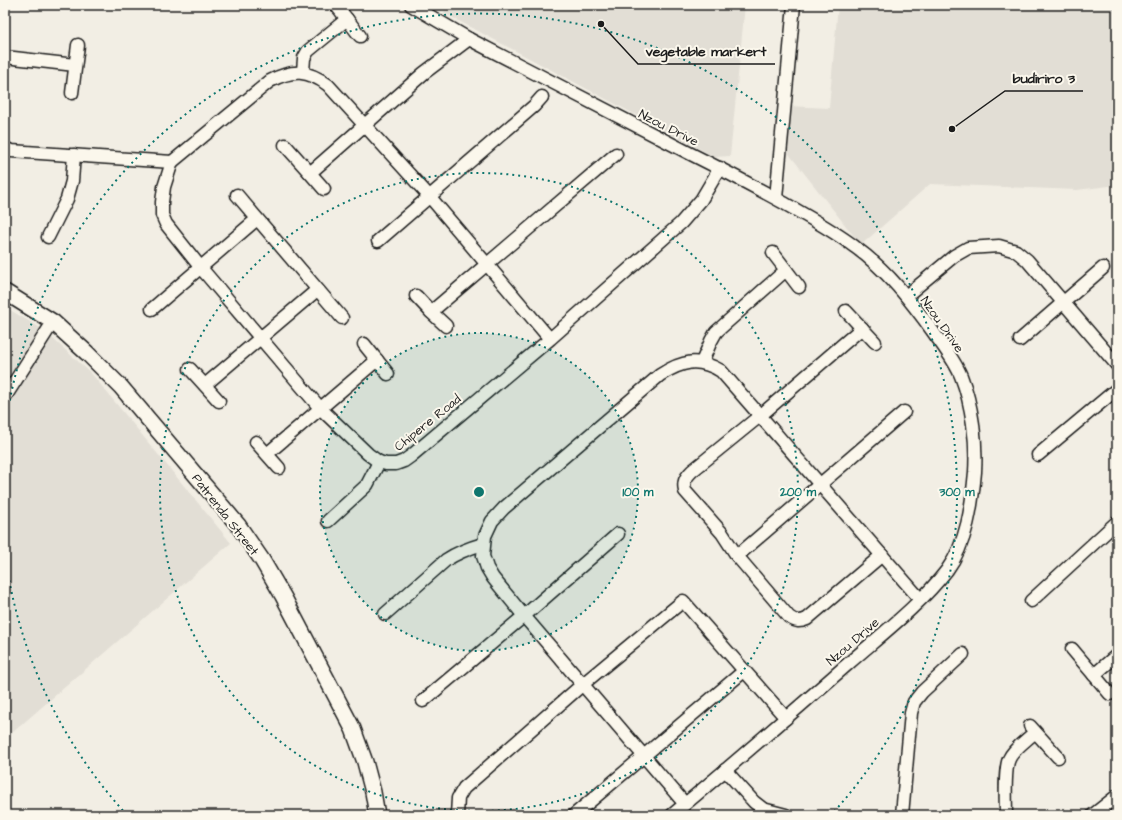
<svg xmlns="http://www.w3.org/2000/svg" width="1122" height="820" font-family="'Architects Daughter',sans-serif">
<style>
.built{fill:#e2ded5}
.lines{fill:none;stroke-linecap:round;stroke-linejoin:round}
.minor-casing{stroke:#1c1c1c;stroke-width:15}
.tertiary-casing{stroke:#1c1c1c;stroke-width:18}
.minor{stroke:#fbf7ec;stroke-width:12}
.tertiary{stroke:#fbf7ec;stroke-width:15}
.ring{fill:none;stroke:#0f766e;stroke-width:2;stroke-dasharray:2 4}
.labels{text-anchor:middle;stroke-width:4;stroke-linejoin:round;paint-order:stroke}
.street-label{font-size:13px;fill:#1c1c1c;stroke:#fbf7ec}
.centre{fill:#0f766e;stroke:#fbf7ec;stroke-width:2}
.ring-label{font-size:12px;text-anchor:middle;font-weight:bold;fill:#0f766e;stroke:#fbf7ec;stroke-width:4;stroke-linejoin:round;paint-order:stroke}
.leader{fill:none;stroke:#1c1c1c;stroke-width:1.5}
.callout-dot{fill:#1c1c1c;stroke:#fbf7ec;stroke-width:1.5}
.callout-label{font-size:14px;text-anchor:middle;font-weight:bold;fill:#1c1c1c;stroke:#fbf7ec;stroke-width:4;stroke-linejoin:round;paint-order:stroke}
</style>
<rect width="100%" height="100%" fill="#f2eee4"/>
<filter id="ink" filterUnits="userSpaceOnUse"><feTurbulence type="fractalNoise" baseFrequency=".025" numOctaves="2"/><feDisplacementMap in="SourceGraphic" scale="8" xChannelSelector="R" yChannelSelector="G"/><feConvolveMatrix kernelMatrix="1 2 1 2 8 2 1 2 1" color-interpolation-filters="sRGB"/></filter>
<g filter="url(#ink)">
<g class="built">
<path d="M446,5h299l-15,151 -15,1 -271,-144z"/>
<path d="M838,5h279v180l-40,5 -147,-6 -69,61 -76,-96 2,-43 42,2z"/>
<path d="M5,307l37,22 49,44 140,170 -226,196z"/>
</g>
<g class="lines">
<g class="minor-casing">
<g id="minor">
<path d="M336,5l24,31"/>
<path d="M411,5l58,34 220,114c32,16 64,33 95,50 24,14 49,27 71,44 32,23 56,54 79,86 9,13 21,28 27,43 11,28 16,66 14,96 -3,33 -8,71 -28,98 -27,35 -65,64 -98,93 -58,51 -117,102 -177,152"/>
<path d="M5,57l70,8"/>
<path d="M303,72l1,-14 4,-7 39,-32"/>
<path d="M72,93l6,-48"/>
<path d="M285,145l25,28"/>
<path d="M5,148l6,3 161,11"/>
<path d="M324,189l-14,-16 114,-100 45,-34"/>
<path d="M237,195l105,123"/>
<path d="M776,198l18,-193"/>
<path d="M48,237l19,-38 5,-18 2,-26"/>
<path d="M378,241l156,-135 8,-9"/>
<path d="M773,253l26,34"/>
<path d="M416,296l15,16"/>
<path d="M906,296l48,-40 14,-8 31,-2 17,5 11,9 90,105"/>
<path d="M152,309l105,-90"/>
<path d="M846,311l29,31"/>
<path d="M446,326l-15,-14 185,-158"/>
<path d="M862,328l-101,87 -69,56c-7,7 -9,11 -7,20l37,42 15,23 52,61c7,5 11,5 18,2l75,-64"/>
<path d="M550,339l-120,-142 -102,-112c-20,-15 -35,-16 -58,-4l-98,81 -8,25 -2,15v13l4,9 35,44 119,140 48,46 11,8 7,2h10l8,-3 7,-5 139,-117 131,-116 20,-23 19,-32"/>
<path d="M1020,340l83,-72"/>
<path d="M364,344l24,30"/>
<path d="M702,362l9,-21 5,-9 70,-62"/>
<path d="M190,369l29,32"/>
<path d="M205,385l112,-95"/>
<path d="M5,397l48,-75"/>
<path d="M256,442l23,26"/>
<path d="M267,454l110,-94"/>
<path d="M1038,455l79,-66"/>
<path d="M328,521l39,-36 12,-23"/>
<path d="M737,556l167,-144"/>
<path d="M1031,601l86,-79"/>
<path d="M385,614l61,-54c12,-8 23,-12 37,-16"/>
<path d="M1072,649l38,45"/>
<path d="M1094,675l23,-20"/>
<path d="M423,701l101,-85 94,-82"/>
<path d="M1030,726l28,31"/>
<path d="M725,770l29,32 9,7 23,6"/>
<path d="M685,804l-161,-188 -31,-38 -6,-10 -4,-12 2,-20 7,-15 12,-13 156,-133c22,-14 38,-18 61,-4l199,228"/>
<path d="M457,815l1,-17 6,-10 119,-104 100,-83 103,117"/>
<path d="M574,815l170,-144"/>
<path d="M902,815l9,-102 3,-11 8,-10 41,-38"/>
<path d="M1006,815c0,-13 -2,-45 3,-56 5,-11 18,-19 26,-27"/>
<path d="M1093,815l24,-19"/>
</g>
</g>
<g class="tertiary-casing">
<path id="tertiary" d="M5,292l48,30 34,31 34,34 117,138 24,35 21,36 70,133 12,33 8,30 4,23"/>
</g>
<use href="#minor" class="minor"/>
<use href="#tertiary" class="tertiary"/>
</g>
</g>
<circle cx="479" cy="492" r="159" fill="#0f766e" fill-opacity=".12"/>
<g class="ring">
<circle cx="479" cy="492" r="159"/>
<circle cx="479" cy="492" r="319"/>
<path d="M127 815A478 478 0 0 1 5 554M5 430A478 478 0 1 1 831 815"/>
</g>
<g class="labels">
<g class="street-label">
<text transform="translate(669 127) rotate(27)" y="5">Nzou Drive</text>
<text transform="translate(943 324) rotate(55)" y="5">Nzou Drive</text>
<text transform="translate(427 422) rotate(-39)" y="5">Chipere Road</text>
<text transform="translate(226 514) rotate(52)" y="5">Patrenda Street</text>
<text transform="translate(852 641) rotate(-41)" y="5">Nzou Drive</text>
</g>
</g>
<circle cx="479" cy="492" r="6" class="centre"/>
<g class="ring-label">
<text x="638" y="496">100 m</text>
<text x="798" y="496">200 m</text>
<text x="957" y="496">300 m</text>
</g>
<path class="leader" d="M601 24L638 64H775M952 129L1005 91H1083"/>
<g class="callout-dot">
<circle cx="601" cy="24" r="4"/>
<circle cx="952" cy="129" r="4"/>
</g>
<g class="callout-label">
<text x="706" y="56">vegetable markert</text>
<text x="1044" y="83">budiriro 3</text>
</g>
<rect width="1122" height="820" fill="none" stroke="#fbf7ec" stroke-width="20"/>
<rect x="10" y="10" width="1102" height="800" fill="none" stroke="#1c1c1c" stroke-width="1.5" filter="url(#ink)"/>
</svg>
